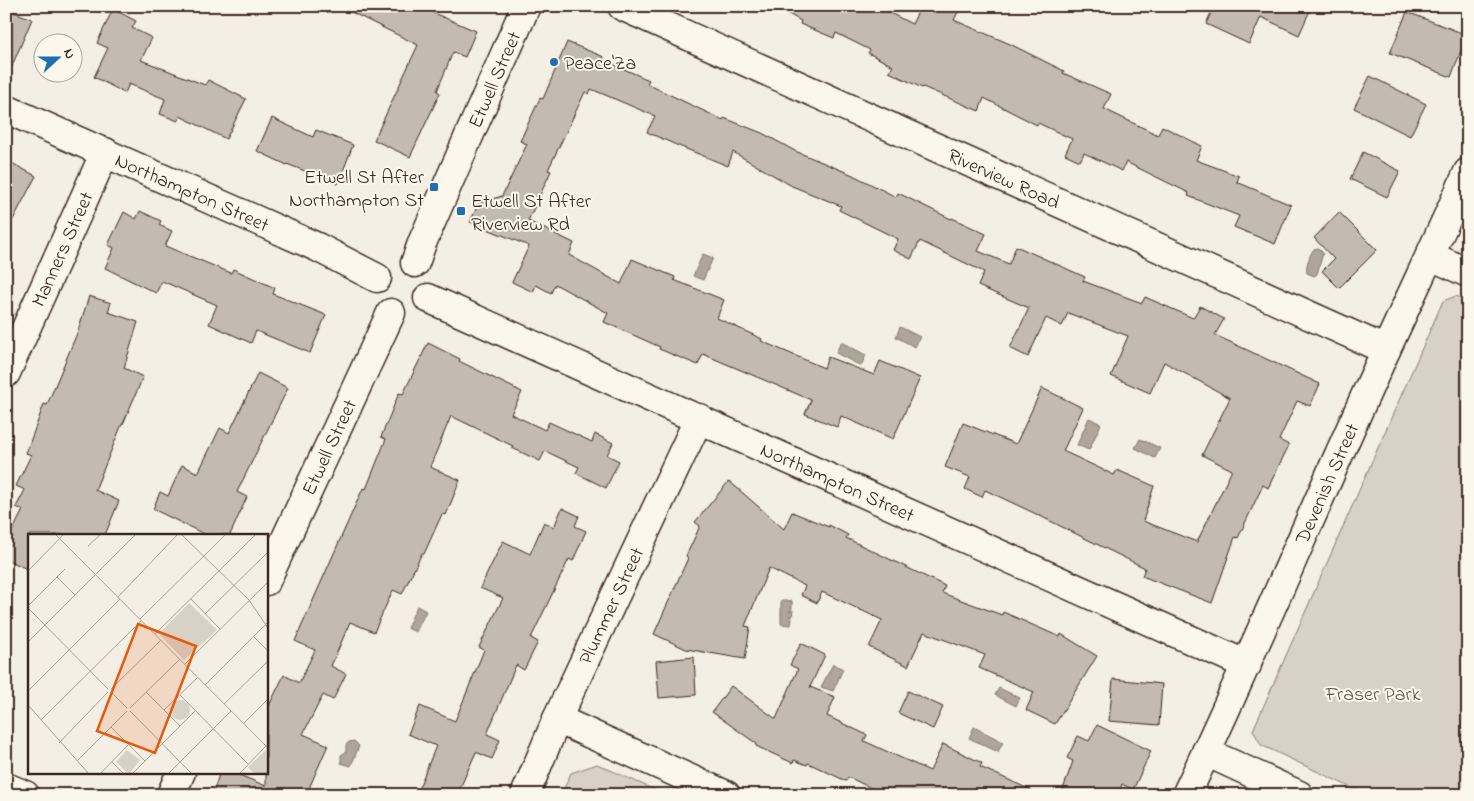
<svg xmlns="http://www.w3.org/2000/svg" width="1474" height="801" font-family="'Indie Flower',sans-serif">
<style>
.green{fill:#d8d1c6;stroke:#8a7e72}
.water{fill:#afa69a;stroke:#817468}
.building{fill:#c3bbb0;stroke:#3b2a1e}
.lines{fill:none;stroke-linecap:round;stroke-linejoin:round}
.minor-casing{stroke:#3b2a1e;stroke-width:31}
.minor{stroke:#fbf7ec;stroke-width:28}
.poi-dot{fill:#1f6fb2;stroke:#fbf7ec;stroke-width:2}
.labels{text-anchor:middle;stroke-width:4;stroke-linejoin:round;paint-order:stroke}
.poi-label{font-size:20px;fill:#3b2a1e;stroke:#fbf7ec;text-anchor:start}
.street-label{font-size:20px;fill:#3b2a1e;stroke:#fbf7ec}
.park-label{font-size:20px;fill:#625448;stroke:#fbf7ec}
.inset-road{fill:none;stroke:#a9a095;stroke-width:1}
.view{fill:#e8590c;fill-opacity:0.15;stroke:#e8590c;stroke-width:2.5}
.inset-edge{fill:none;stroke:#3b2a1e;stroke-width:2.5}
</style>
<rect width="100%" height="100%" fill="#f3efe4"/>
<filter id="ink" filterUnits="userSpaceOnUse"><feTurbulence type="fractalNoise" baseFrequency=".02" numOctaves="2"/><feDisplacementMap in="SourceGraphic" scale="10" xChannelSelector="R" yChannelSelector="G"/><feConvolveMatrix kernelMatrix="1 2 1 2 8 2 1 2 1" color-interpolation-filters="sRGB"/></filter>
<g filter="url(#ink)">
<g class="green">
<path d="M1456,296l12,5v494h-101l-106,-50 -8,-15 190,-429z"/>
<path d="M597,764l69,31h-105l10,-22z"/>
</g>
<g class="water">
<path d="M1318,248l5,5 -6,21 -3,2 -7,-3c-2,-6 3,-19 7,-24z"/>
<path d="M703,254l10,4 -10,22 -10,-4z"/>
<path d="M900,327l20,10 -5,10 -19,-10z"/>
<path d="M841,342l25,13 -5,11 -25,-13z"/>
<path d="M1089,418l12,6 -12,26 -12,-5z"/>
<path d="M1140,439l20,9 -5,10 -20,-10z"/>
<path d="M781,601h11v7l-3,4 4,-2 -1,7 -3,-2 3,4 -1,6 -10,-1z"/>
<path d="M417,606l9,5 -10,21 -9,-4z"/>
<path d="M833,664l10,5 -10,22 -12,-4z"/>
<path d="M999,688l21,10 -4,8 -21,-11z"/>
<path d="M974,727l29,15 -5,10 -29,-14z"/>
<path d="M354,741l5,5 -8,20 -10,-3v-8l5,-3v-7l3,-3z"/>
</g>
<g class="building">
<path d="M339,6h78l59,25 -11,26 -12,-5 -16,39 3,2 -30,64 -36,-17 44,-95z"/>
<path d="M774,6h102l36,18 9,-18h40l-7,14 56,24 54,27 -1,2 48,21 -7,15 54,26 4,-9 40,20 -6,14 43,16 -2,6 54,23 -16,39 -41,-17 5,-11 -51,-20 1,-3 -63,-31 -4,9 -38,-18 -4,8 -15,-7 7,-15 -34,-16 -1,2 -53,-27 -5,13 -56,-24 -1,1 -33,-16 4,-6 -25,-13 2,-3 -34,-17 -2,5 -34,-14 1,-3z"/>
<path d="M1214,6h98l-13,29 -38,-18 -12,27 -43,-20z"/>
<path d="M6,9l26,10 -26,61z"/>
<path d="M113,9l23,12 -4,7 20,10 -11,22 64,25 3,-5 38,19 -20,40 -46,-23 -2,5 -18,-7 5,-15 -36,-15 -4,9 -31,-16 14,-29 -11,-5z"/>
<path d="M1407,12l60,23 -16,42 -61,-24z"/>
<path d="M567,42l37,15 -1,3 46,20 -2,4 76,36 1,-2 38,15 33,18 58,24 43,22 2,-4 53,26 1,-1 34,16 -8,17 31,13 7,-18 69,31 -2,4 59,22 3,-6 48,21 7,-12 24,13 -9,16 105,49 -10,22 -13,-5 -18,39 10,5 -21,43 -5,-3 -25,53 -3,-1 -23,66 -70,-27 3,-8 -111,-55 -49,-23 -3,7 -17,-8 5,-12 -25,-10 18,-44 53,21 26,-56 41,20 -20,43 51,24 3,-5 37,16 -11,35 54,21 35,-72 -30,-15 28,-57 -66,-36 -14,31 -39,-17 17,-40 -60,-23 -6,13 -16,-8 -18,39 -18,-9 19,-40 -51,-22 6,-14 -64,-31 -9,18 -18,-9 5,-11 -59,-29 2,-4 -49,-20 -59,-34 -5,14 -54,-22 -27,-12 8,-16 -64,-27 -2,5 -4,-2 -37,78 3,1 -23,50 46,22 -5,12 52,29 11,-25 43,18 -1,3 50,20 -7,18 45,21 -1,2 63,27 4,-11 46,18 6,-14 40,17 -27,61 -52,-23 -4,11 -32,-13 6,-14 -108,-46 -5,11 -39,-16 1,-2 -56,-25 4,-9 -53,-29 -4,9 -15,-8 -3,7 -21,-10 17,-36 -59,-24 9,-19 23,-7 25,-52 -7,-3 20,-43 3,1z"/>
<path d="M1370,76l56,28 -16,32 -56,-28z"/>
<path d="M272,118l41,19 3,-7 37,15 -15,39 -51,-20v1l-30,-14z"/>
<path d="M1363,152l37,19 -13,26 -37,-18z"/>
<path d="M6,160l30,16 -30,57z"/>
<path d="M140,211l21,10 -2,4 13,6 -7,15 66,27 2,-4 42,19 -2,6 53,21 -16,38 -54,-22 -5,12 -42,-19 8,-19 -55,-24 -6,12 -51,-25 9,-20 -6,-3 16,-33 12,7z"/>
<path d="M1339,212l38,38 -38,38 -17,-17 12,-12 -20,-21z"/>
<path d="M89,296l22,7 -3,9 30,10 -14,46 19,9 -20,47h-1l-27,66 24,11 -14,34h-76v35l-23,-11v-15l17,-34 -7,-3 9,-17 -9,-4 15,-31 -5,-2 18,-49 3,1 31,-74z"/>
<path d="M428,343l32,16 -1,2 63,31 -11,22 34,16 4,-8 43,20 3,-8 18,9 -6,12 12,6 -13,27 -30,-15 3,-6 -34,-16 -5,10 -28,-13 1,-2 -62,-30 -21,51 30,13 -14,35 -4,-1 -18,40 -2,-1 -20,41 -9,-4 -19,42 -24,-10 -19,44 15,8 -13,26 -10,-5 -20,39 25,11 -22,50h-94l8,-23h12l34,14v-74l18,-37 15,8 16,-33 -20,-9 68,-153 3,1 20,-50 -5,-2 18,-44 4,1z"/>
<path d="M258,373l30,15 -51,104 10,5 -17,38h-24l-53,-26 7,-17 8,4 14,-31 16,8 22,-45 9,5z"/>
<path d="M729,481l55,48 8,-17 37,15v-2l19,10 -2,3 99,48 -3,7 60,22 1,-3 57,25 1,-3 36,22 -42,68 -29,-14 8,-18 -55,-24 6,-13 -61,-23 -16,34 -39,-19 13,-27 -60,-28 -5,11 -16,-8 4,-9 -36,-18 -24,58 5,1 -5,32 -59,-10 -32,-15 34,-76 -2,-2 14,-30 -5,-4z"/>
<path d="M562,508l17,8 -4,10 11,5 -13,30 -4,-2 -38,79 7,4 -14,28 -8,-5 -29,69 13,6 -8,19 -16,-7 -19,43h-41l20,-49 -28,-12 12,-28 35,15 29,-71 -5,-3 24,-49 -23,-10 23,-47 27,13 14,-32 10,5z"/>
<path d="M801,643l24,12 -15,32 25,10 -8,19 40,19 -3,6 66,30 13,-27 39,19 -2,4 62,28h-156l-38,-18 -2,4 -38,-18 -1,2 -13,-5 -1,3 -37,-17 1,-2 -45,-32 19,-26 45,33 22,-50 -8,-4z"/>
<path d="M694,657l2,38 -37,3 -3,-37z"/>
<path d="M1113,679l49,5 -3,41 -50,-4z"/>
<path d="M908,691l35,16 -10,22 -35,-16z"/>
<path d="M1097,725l54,26 -18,39 -11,-6 -4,11h-57l12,-34 -6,-3 11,-22 11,5z"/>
</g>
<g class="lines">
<g class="minor-casing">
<g id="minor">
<path id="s1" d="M622,6l764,344"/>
<path id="s2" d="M6,109l311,138 60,31"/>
<path d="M1431,256l37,17"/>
<path id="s3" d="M415,263l7,-20 104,-237"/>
<path id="s4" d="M428,298l819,367"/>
<path id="s5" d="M6,373l99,-221"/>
<path id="s6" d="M266,581l125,-268"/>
<path d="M557,719l169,76"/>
<path d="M1206,752l93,43"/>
<path d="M6,787l19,8"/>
<path d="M171,795l10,-23"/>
<path id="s7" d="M525,795l32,-76 142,-301"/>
<path id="s8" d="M1186,795c70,-147 132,-297 200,-445 27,-59 55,-118 82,-178"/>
</g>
</g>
<use href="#minor" class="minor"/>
</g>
</g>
<g class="poi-dot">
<circle cx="554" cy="62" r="5"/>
<rect x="429" y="182" width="10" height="10" rx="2.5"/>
<rect x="456" y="206" width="10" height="10" rx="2.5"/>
</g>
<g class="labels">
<g class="poi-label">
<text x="564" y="69">Peace'Za</text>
<text x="424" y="183" text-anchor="end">Etwell St After<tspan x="424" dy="23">Northampton St</tspan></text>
<text x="471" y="207">Etwell St After<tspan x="471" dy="23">Riverview Rd</tspan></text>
</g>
<g class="street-label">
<text dy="7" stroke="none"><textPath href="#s3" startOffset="200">Etwell Street</textPath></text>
<text dy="7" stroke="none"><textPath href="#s1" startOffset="419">Riverview Road</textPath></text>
<text dy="7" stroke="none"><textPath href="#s2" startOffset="204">Northampton Street</textPath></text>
<text dy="7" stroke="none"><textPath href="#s5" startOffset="136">Manners Street</textPath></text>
<text dy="7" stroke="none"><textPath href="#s6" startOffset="148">Etwell Street</textPath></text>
<text dy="7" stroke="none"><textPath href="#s4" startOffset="449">Northampton Street</textPath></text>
<text dy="7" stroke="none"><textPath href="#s8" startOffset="342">Devenish Street</textPath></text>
<text dy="7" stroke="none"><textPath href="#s7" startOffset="208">Plummer Street</textPath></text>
</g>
<g class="park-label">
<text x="1373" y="700">Fraser Park</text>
</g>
</g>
<g transform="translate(28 534)">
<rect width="240" height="240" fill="#f3efe4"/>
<path d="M161,69l28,27 -33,30 -25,-26zM142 176a10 10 0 1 1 20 0a10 10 0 1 1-20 0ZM99,216l13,10 -11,14 -13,-12zM238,216l2,24h-13l-7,-7z" fill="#d8d1c6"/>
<path class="inset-road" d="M27,0l213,214M153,0l68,66 19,28M60,12l13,-12M182,16l16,-16M196,32l32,-32M0,37l36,-37M29,43l18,18M90,63l60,-63M163,65l29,30M0,72l37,-37M0,74l80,81M177,80l63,-62M112,85l70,-69M127,100l70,-69M225,102l15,15M0,108l108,-108M157,130l83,-82M177,151l63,-63M83,155l50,-49M0,157l92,-92M83,158l16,16M118,158l34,34M152,161l68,69M196,170l44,-43M0,171l61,69M102,174l50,-49M136,176l33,-32M102,177l62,63M13,186l100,-99M215,190l25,-25M83,193l34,34M31,209l49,-51M49,227l50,-50M84,228l12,12M72,240l28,-29M104,240l63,-63M140,240l63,-63M211,240l27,-28"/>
<path class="view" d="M110,90l58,22 -41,107 -58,-22z"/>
<rect width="240" height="240" class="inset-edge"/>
</g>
<rect width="1474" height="801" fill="none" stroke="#fbf7ec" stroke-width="25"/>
<rect x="12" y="12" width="1449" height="776" fill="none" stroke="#3b2a1e" stroke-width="2" filter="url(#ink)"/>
<g transform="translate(58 58) rotate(69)"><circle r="24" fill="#fbf7ec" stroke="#aea59a"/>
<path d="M0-4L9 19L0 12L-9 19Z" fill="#1f6fb2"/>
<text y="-8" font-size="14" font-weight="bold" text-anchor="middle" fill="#3b2a1e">N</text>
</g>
</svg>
